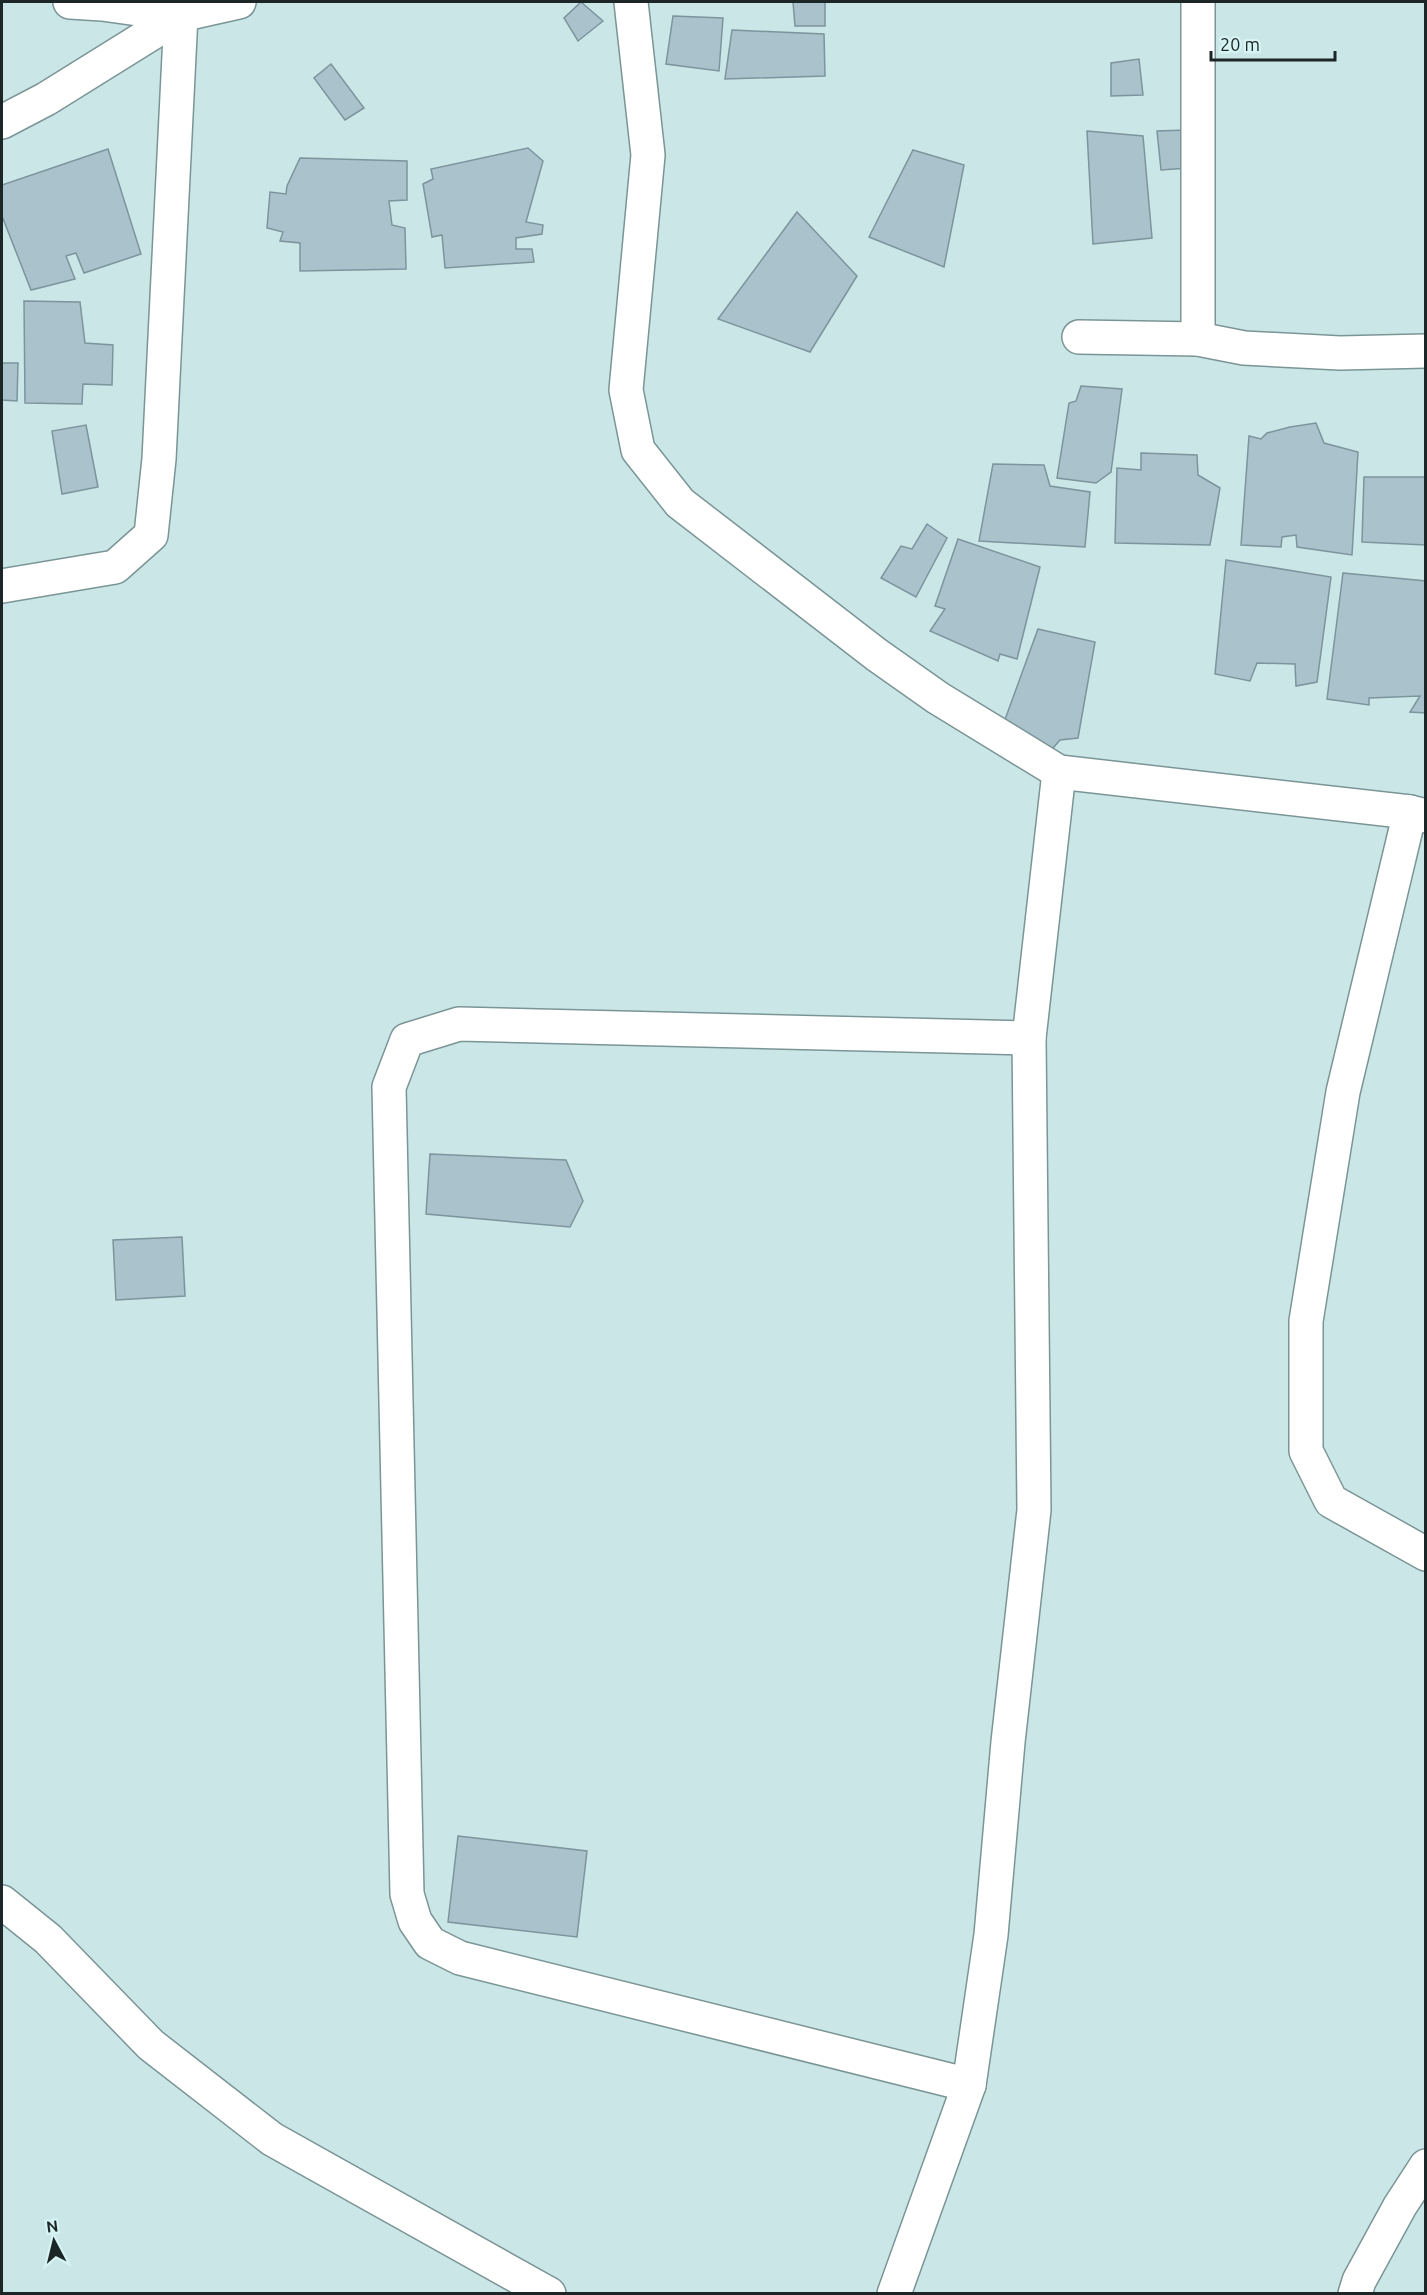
<svg xmlns="http://www.w3.org/2000/svg" width="1427" height="2295" font-family="Ubuntu,sans-serif">
<style>
.building{fill:#aac2cb;stroke:#7d949d;stroke-width:1.5}
.lines{fill:none;stroke-linecap:round;stroke-linejoin:round}
.minor-casing{stroke:#7b9596;stroke-width:36}
.minor{stroke:#fff;stroke-width:33}
</style>
<rect width="100%" height="100%" fill="#cae6e7"/>
<g class="building">
<path d="M581,2l22,19 -25,20 -14,-23z"/>
<path d="M793,2h32v24h-30z"/>
<path d="M673,16l50,2 -4,53 -53,-7z"/>
<path d="M732,30l92,4 1,42 -100,3z"/>
<path d="M1139,59l4,36 -32,1v-33z"/>
<path d="M331,64l33,44 -19,12 -31,-42z"/>
<path d="M1187,130l1,38 -27,2 -4,-39z"/>
<path d="M1087,131l56,5 9,102 -59,6z"/>
<path d="M528,148l15,13 -17,61 17,3 -1,9 -26,4v11h16l2,13 -89,6 -3,-33 -10,2 -9,-53 10,-5 -2,-10z"/>
<path d="M108,149l33,105 -57,19 -8,-20 -10,3 9,23 -44,11 -29,-74v-31z"/>
<path d="M913,150l51,15 -20,102 -75,-30z"/>
<path d="M300,158l107,3v39l-18,1 3,24 13,3 1,41 -106,2v-28l-20,-2 3,-9 -16,-4 3,-36 16,2 1,-8z"/>
<path d="M797,212l60,64 -47,76 -92,-33z"/>
<path d="M24,301l56,1 5,41 28,2 -1,40 -29,-1 -1,20 -57,-1z"/>
<path d="M2,363h16l-1,38 -15,-1z"/>
<path d="M1081,386l41,3 -11,83 -15,11 -39,-5 12,-75 7,-2z"/>
<path d="M1316,423l8,20 34,9 -6,103 -55,-8 -1,-12 -14,2 -1,10 -40,-2 8,-109 12,3 6,-6 23,-6z"/>
<path d="M86,425l12,62 -36,7 -10,-63z"/>
<path d="M1141,453l56,2 1,20 22,13 -10,57 -95,-2 2,-75 24,2z"/>
<path d="M993,464l51,1 6,21 40,6 -5,55 -106,-6z"/>
<path d="M1364,477h62v68l-64,-3z"/>
<path d="M927,524l20,14 -31,59 -35,-19 20,-32 11,3z"/>
<path d="M958,539l82,28 -23,92 -17,-5 -2,7 -68,-30 15,-22 -10,-3z"/>
<path d="M1226,560l105,17 -14,105 -21,4 -1,-22 -38,-1 -7,18 -35,-7z"/>
<path d="M1343,573l83,8v132l-16,-1 10,-16 -51,2v7l-42,-6z"/>
<path d="M1038,629l57,13 -17,96 -18,2 -7,8 -34,-12 -16,-11z"/>
<path d="M430,1154l136,6 17,41 -13,26 -144,-13z"/>
<path d="M182,1237l3,59 -69,4 -3,-60z"/>
<path d="M458,1836l129,15 -10,86 -129,-15z"/>
</g>
<g class="lines">
<g class="minor-casing">
<g id="minor">
<path d="M70,2l32,2 79,11 58,-13"/>
<path d="M631,2l17,153 -22,235 12,60 42,53 197,152 61,43 121,74 351,40 16,4"/>
<path d="M2,122l44,-23 135,-84"/>
<path d="M1079,337l119,2v-337"/>
<path d="M1198,339l46,9 96,5 86,-2"/>
<path d="M2,586l113,-19 36,-32 8,-76 22,-444"/>
<path d="M1410,812l-67,280 -37,229v130l25,50 95,53"/>
<path d="M2,1902l46,37 103,106 121,94 277,155"/>
<path d="M969,2085l-509,-127 -30,-15 -15,-22 -8,-27 -18,-807 18,-47 52,-16 570,14"/>
<path d="M894,2294l75,-209 22,-150 17,-193 26,-232 -5,-472 30,-266"/>
<path d="M1355,2294l4,-13 41,-75 26,-40"/>
</g>
</g>
<use href="#minor" class="minor"/>
</g>
<rect width="1427" height="2295" fill="none" stroke="#1c2626" stroke-width="6"/>
<g transform="translate(54 2241) rotate(353)" stroke="#d7f4f5" stroke-width="4.5" paint-order="stroke">
<path d="M0-4.5L10 22L0 15L-10 22Z" fill="#1c2626"/>
<text y="-9" font-size="16" font-weight="bold" text-anchor="middle" fill="#1c2626">N</text>
</g>
<path d="M1211 51v9h124v-9" fill="none" stroke="#1c2626" stroke-width="3"/>
<text x="1220" y="51" font-size="18" fill="#1c2626" stroke="#d7f4f5" stroke-width="4.5" paint-order="stroke">20 m</text>
</svg>
